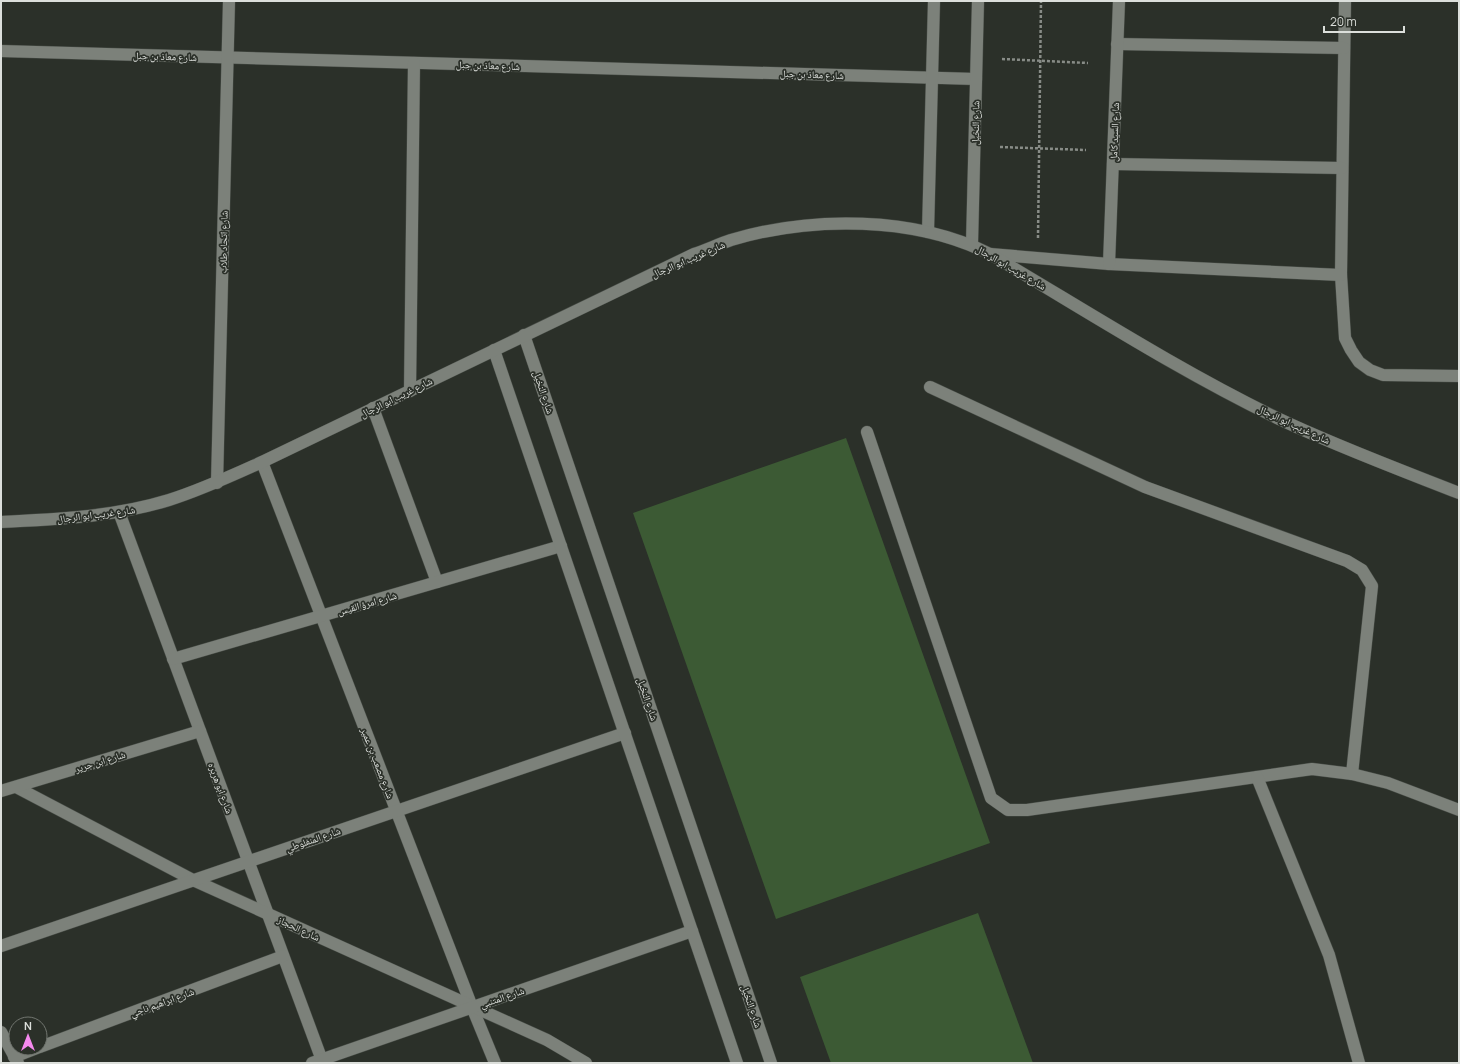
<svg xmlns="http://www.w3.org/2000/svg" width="1460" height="1064" font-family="Manrope,'Noto Naskh Arabic',sans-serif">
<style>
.green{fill:#3c5a34}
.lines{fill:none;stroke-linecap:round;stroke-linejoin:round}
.lane-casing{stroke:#474c46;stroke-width:13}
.street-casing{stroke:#474c46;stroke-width:13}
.secondary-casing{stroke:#474c46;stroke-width:13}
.path{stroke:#888c87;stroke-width:2.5;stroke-dasharray:3 2;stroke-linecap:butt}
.lane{stroke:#7c817a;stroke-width:12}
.street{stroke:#7c817a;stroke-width:12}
.secondary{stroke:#7c817a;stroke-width:12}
.labels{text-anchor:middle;stroke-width:3.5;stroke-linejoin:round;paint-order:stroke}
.street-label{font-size:10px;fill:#dcdfdb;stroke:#2b3029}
</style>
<rect width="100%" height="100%" fill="#2b3029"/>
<g class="green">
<path d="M846,438l144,405 -214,76 -143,-406z"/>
<path d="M978,913l55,150h-202l-31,-86z"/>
</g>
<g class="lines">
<g class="lane-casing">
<g id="lane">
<path d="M930,387l215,100 202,74 15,9 10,16 -20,188"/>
<path d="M867,432l124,366 17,12h19l285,-41 40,5 36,9 71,27"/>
<path d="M1257,777l72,178 30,108"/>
</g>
</g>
<g class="street-casing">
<g id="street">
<path d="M1345,1l-4,274 4,63 6,12 8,12 11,8 13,5 76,1"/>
<path d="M1117,44l227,4"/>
<path d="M1,51l975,28"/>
<path d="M1113,164l229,4"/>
<path d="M990,254l119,10 232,11"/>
<path d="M1109,264l10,-263"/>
<path d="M410,391l4,-328"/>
<path d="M373,408l64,174"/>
<path d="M262,462l210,545 23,56"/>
<path d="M217,483l12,-482"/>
<path d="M119,512l204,551"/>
<path d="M173,659l388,-113"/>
<path d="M16,787l177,93 354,160 39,23"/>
<path d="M1,791l199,-60"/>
<path d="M1,946l624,-213"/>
<path d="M1,1032l17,31"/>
<path d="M40,1047l243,-91"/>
<path d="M14,1057l23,-9"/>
<path d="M312,1063l380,-132"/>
</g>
</g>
<g class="secondary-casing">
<g id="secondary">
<path d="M928,232l6,-231"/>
<path d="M972,244l6,-243"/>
<path d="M524,335l247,728"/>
<path d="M494,350l243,713"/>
<path d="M1,522c57,-3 113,-5 168,-22 32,-10 62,-24 93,-38l432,-208c12,-4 25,-10 37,-14 81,-24 183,-24 259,14 95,56 188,116 287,164 59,28 121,51 182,75"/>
</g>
</g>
<g class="path">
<path d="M1002,59l86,4"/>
<path d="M1000,147l86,3"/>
<path d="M1038,238l3,-237"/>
</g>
<use href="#lane" class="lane"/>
<use href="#street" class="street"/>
<use href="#secondary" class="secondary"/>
</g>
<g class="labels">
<g class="street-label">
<text transform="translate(165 56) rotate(2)" y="4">شارع معاذ بن جبل</text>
<text transform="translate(488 65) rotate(2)" y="4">شارع معاذ بن جبل</text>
<text transform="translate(812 74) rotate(2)" y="4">شارع معاذ بن جبل</text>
<text transform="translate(975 123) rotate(-89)" y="4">شارع النخيل</text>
<text transform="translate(1114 132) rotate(-88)" y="4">شارع السيد كامل</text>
<text transform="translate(223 242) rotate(-89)" y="4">شارع اتحاد طلاب</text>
<text transform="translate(688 259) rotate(-23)" y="4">شارع غريب ابو الرجال</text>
<text transform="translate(1011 267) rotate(30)" y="4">شارع غريب ابو الرجال</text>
<text transform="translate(544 392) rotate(71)" y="4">شارع النخيل</text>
<text transform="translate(396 397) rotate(-26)" y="4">شارع غريب ابو الرجال</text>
<text transform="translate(1294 424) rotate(25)" y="4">شارع غريب ابو الرجال</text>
<text transform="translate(96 514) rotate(-7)" y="4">شارع غريب ابو الرجال</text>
<text transform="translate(367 603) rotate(-16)" y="4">شارع امرؤ القيس</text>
<text transform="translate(648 699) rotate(71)" y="4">شارع النخيل</text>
<text transform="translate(100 761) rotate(-17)" y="4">شارع ابن جرير</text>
<text transform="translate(378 763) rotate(69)" y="4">شارع مصعب بن عمير</text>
<text transform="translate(221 788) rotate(70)" y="4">شارع ابو هريره</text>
<text transform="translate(313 839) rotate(-19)" y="4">شارع المنفلوطي</text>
<text transform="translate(299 928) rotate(25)" y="4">شارع الحجاز</text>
<text transform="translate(502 997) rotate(-19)" y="4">شارع المتنبي</text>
<text transform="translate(162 1002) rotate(-20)" y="4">شارع ابراهيم ناجي</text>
<text transform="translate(752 1006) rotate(71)" y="4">شارع النخيل</text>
</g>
</g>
<rect width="1460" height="1064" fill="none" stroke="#dcdfdb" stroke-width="4"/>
<g transform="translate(28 1036)"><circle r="19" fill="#2b3029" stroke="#727670"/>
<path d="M0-3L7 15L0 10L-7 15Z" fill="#f589ee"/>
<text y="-6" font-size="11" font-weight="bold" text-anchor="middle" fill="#dcdfdb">N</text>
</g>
<path d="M1324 26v6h80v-6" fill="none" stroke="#dcdfdb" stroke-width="2"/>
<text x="1330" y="26" font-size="12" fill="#dcdfdb" stroke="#2b3029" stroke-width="3" paint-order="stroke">20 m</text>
</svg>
